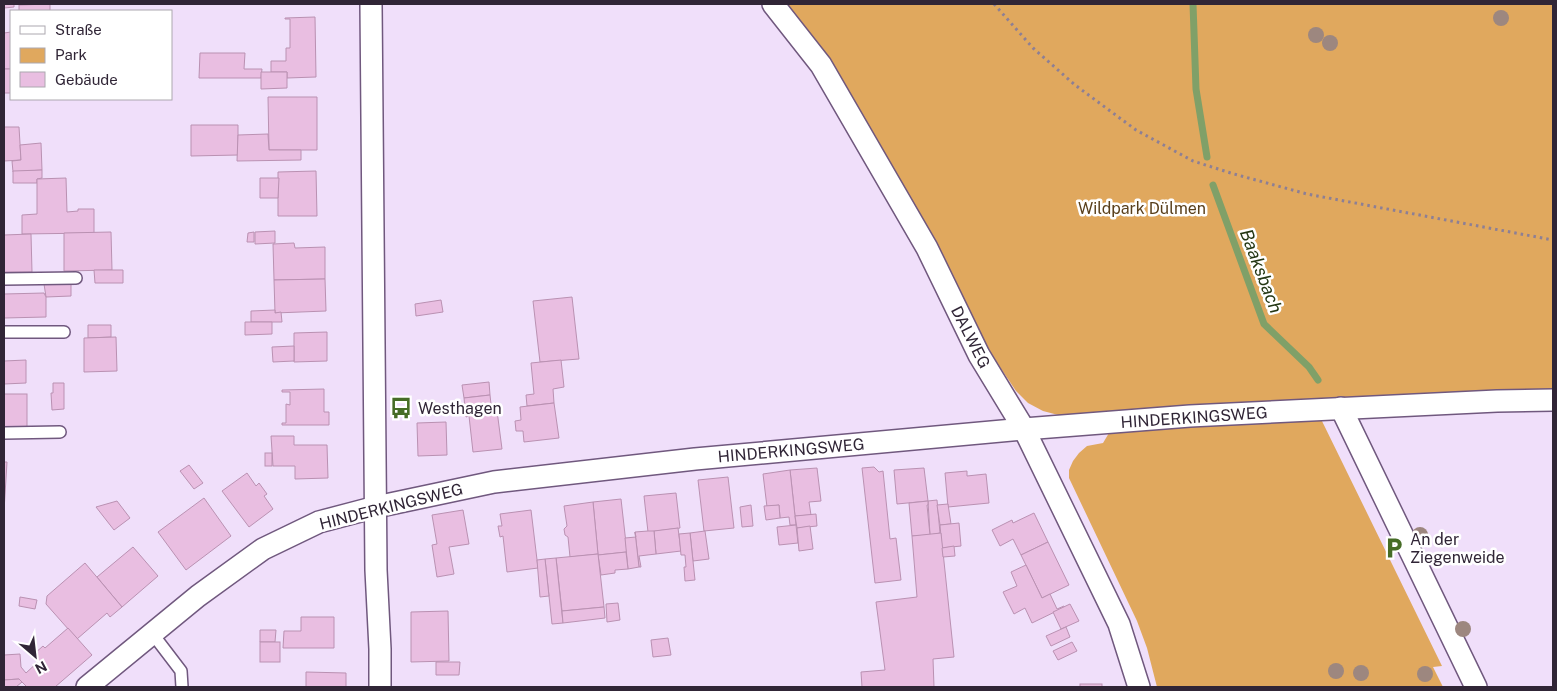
<svg xmlns="http://www.w3.org/2000/svg" width="1557" height="691" font-family="'Public Sans',sans-serif">
<style>
.green{fill:#e0a85e}
.lines{fill:none;stroke-linecap:round;stroke-linejoin:round}
.stream{stroke:#80a068;stroke-width:7}
.building{fill:#e9bee1;stroke:#ba91b2}
.service-casing{stroke:#70587e;stroke-width:14}
.minor-casing{stroke:#70587e;stroke-width:24}
.path{stroke:#8d7f95;stroke-width:3;stroke-dasharray:2.5 4;stroke-linecap:butt}
.service{stroke:#fff;stroke-width:11}
.minor{stroke:#fff;stroke-width:21}
.tree{fill:#9d877f}
.labels{text-anchor:middle;stroke-width:5;stroke-linejoin:round;paint-order:stroke}
.park-label{font-size:16px;fill:#593f1b;stroke:#fff}
.street-label{font-size:16px;fill:#302536;stroke:#fff}
.poi-label{font-size:16px;fill:#302536;stroke:#fff;text-anchor:start}
.water-label{font-size:18px;font-style:italic;fill:#243714;stroke:#fff}
</style>
<rect width="100%" height="100%" fill="#f0dffa"/>
<g class="green">
<path d="M783,4h770v390l-491,22 -19,-5 -15,-8 -12,-12 -41,-61z"/>
<path d="M1320,417l122,249 -9,1 10,20h-286l-10,-39 -10,-27 -68,-143v-8l4,-9 6,-8 8,-7 16,-3 6,-10z"/>
</g>
<g class="lines">
<g class="stream">
<path d="M1193,4l3,85 11,68"/>
<path d="M1213,185l51,139 45,43 9,13"/>
</g>
</g>
<g class="building">
<path d="M4,4h10v3l-10,1z"/>
<path d="M50,4v7h-31v-6z"/>
<path d="M315,17l1,60 -29,1v-6h-16v-11h15v-13h4v-29h-5v-1z"/>
<path d="M11,32v37h-7v-36z"/>
<path d="M200,53h45l-1,16h18l-1,9h-62z"/>
<rect x="4" y="69" width="7" height="24"/>
<path d="M261,72h26v16l-26,1z"/>
<path d="M268,97h49v53h-48z"/>
<path d="M191,125h47v30l-47,1z"/>
<path d="M4,127h15l2,33 -17,1z"/>
<path d="M268,134l1,16h32v10l-64,1 1,-26z"/>
<path d="M41,143l1,27 -29,2 -1,-11 9,-1 -1,-15z"/>
<path d="M42,170v8l-5,1v4h-24v-12z"/>
<path d="M316,171l1,45h-39v-44z"/>
<path d="M66,178l1,34 11,-1v-2h16v24l-72,1v-19l15,-1v-35z"/>
<path d="M260,178h19l-1,20h-18z"/>
<path d="M275,231v12l-20,1v-12z"/>
<path d="M111,232l1,38 -48,1v-38z"/>
<path d="M254,232v10h-7l1,-9z"/>
<path d="M31,234l1,38h-28v-37z"/>
<path d="M294,243l1,5 30,-1v32l-51,1 -1,-36z"/>
<path d="M94,270h29v13h-28z"/>
<path d="M325,279l1,32 -51,2 -1,-33z"/>
<path d="M44,284h27v12l-25,1z"/>
<path d="M44,293l2,4v20l-42,1v-24z"/>
<path d="M572,297l7,62 -39,3 -7,-61z"/>
<path d="M441,300l2,12 -27,4 -1,-12z"/>
<path d="M275,310v3l6,-1 1,10h-31v-11z"/>
<path d="M245,322h27v12l-27,1z"/>
<path d="M88,325h23v12l-23,1z"/>
<path d="M327,332v29l-33,1v-29z"/>
<path d="M116,337l1,34 -33,1v-34z"/>
<path d="M294,346v15l-21,1 -1,-15z"/>
<path d="M26,360v23l-22,1v-23z"/>
<path d="M561,360l3,27 -11,2 1,14 -27,3 -1,-11 8,-1 -3,-31z"/>
<path d="M489,382l1,13 -26,3 -2,-13z"/>
<path d="M53,383h11v26l-12,1 -1,-17h2z"/>
<path d="M324,389v23h5v13h-47v-2h4v-19l4,1v-13h-8v-2z"/>
<rect x="4" y="394" width="23" height="34"/>
<path d="M490,395l1,9 5,-1 6,46 -29,3 -4,-36 -3,1 -2,-19z"/>
<path d="M554,403l5,35 -35,4 -1,-11h-7l-1,-10 6,-1 -1,-13z"/>
<path d="M446,422l1,33 -29,1 -1,-33z"/>
<path d="M271,436h23v9h33l1,33 -33,1v-13h-22z"/>
<rect x="265" y="453" width="7" height="13"/>
<path d="M4,462h3l-3,49z"/>
<path d="M189,465l14,18 -9,6 -14,-18z"/>
<path d="M874,467l5,5 4,-1 7,68 6,-1 5,42 -26,3 -13,-115z"/>
<path d="M817,468l4,33 -12,1 2,13 -16,1 -5,-46z"/>
<path d="M924,468l4,33 -31,3 -3,-34z"/>
<path d="M790,470l6,55h-6l-1,-8 -9,1 -1,-13 -12,2 -4,-33z"/>
<path d="M967,471v5l19,-2 3,29 -41,4 -3,-34z"/>
<path d="M247,473l9,13 3,-3 8,11 -3,2 9,13 -24,18 -27,-36z"/>
<path d="M728,477l6,51 -30,3 -6,-51z"/>
<path d="M676,493l4,35 -32,4 -4,-36z"/>
<path d="M204,498l27,38 -45,34 -28,-38z"/>
<path d="M621,499l6,53 -29,3 -5,-53z"/>
<path d="M937,500l3,33 -10,2 -2,-34z"/>
<path d="M117,501l13,17 -16,12 -18,-23z"/>
<path d="M928,501v4h-1l3,30 -18,1 -3,-33z"/>
<path d="M593,502l5,52 -28,3 -2,-20 -3,-2 -1,-6 3,-3 -3,-20z"/>
<path d="M948,504l3,20 -11,1 -3,-20z"/>
<path d="M751,505l2,21 -11,1 -2,-20z"/>
<path d="M779,505l1,13 -14,2 -2,-14z"/>
<path d="M463,510l6,34 -20,3 5,27 -17,3 -5,-32 5,-1 -5,-29z"/>
<path d="M531,510l7,58 -31,4 -4,-36 -3,1 -2,-11h4l-2,-12z"/>
<path d="M1034,513l14,29 -27,13 -8,-16 -13,7 -8,-16 20,-10 1,3z"/>
<path d="M816,514l1,12 -20,2 -2,-12z"/>
<path d="M959,523l2,23 -19,2 -2,-23z"/>
<path d="M796,525l2,18 -19,2 -2,-18z"/>
<path d="M810,526l3,23 -14,2 -2,-23z"/>
<path d="M678,528l3,23 -25,3 -2,-23z"/>
<path d="M648,531h6l2,23 -17,2 2,11h-2l-4,-35z"/>
<path d="M705,531l4,28 -16,2 -3,-28z"/>
<path d="M635,532l4,35 -11,2 -3,-31 11,-1z"/>
<path d="M690,533l5,47 -10,1 -1,-14h2l-1,-12h-4l-2,-21z"/>
<path d="M941,533l13,124 -21,2 1,28h-72l-1,-15 24,-2 -9,-68 41,-5 -5,-61z"/>
<path d="M1048,542l21,43 -27,13 -21,-43z"/>
<path d="M954,546l1,10 -12,1 -1,-9z"/>
<path d="M133,547l25,29 -36,31 -25,-30z"/>
<path d="M626,552l2,17 -13,1v3l-14,2 -3,-20z"/>
<path d="M598,554l6,53 -42,4 -6,-53z"/>
<path d="M556,558l7,65 -11,1 -7,-65z"/>
<path d="M545,559l4,37 -9,1 -3,-37z"/>
<path d="M85,563l37,44 -12,10 -3,-4 -30,26 -31,-35 1,-8z"/>
<path d="M1026,565l16,33 8,-4 7,15 7,-3 1,1 -33,16 -7,-15 -11,6 -11,-22 14,-6 -6,-14z"/>
<path d="M20,597l17,3 -2,9 -16,-3z"/>
<path d="M618,603l2,17 -13,2 -1,-18z"/>
<path d="M1070,604l9,17 -18,8 -8,-17z"/>
<path d="M604,607l1,11 -42,5 -1,-12z"/>
<path d="M448,611l1,50 -38,1v-50z"/>
<path d="M301,617h33v31h-51l1,-17h17z"/>
<path d="M1066,627l4,10 -19,9 -5,-10z"/>
<path d="M68,628l24,27 -37,32h-28l-8,-8 -15,1v-25l16,-1 1,13 5,6 13,-12 -5,-7 9,-8 2,2z"/>
<path d="M260,630h16l-1,12h-15z"/>
<path d="M668,638l3,17 -18,2 -2,-17z"/>
<rect x="260" y="642" width="20" height="20"/>
<path d="M1072,642l5,9 -19,9 -5,-9z"/>
<path d="M436,662h24l-1,13h-23z"/>
<path d="M306,672l40,1v14h-40z"/>
<path d="M19,679l3,3 -6,5h-12v-7z"/>
<rect x="1080" y="684" width="22" height="3"/>
</g>
<g class="lines">
<g class="service-casing">
<g id="service">
<path d="M4,279l72,-1"/>
<path d="M4,332h60"/>
<path d="M4,433l56,-1"/>
<path d="M152,633l29,38 1,16"/>
</g>
</g>
<g class="minor-casing">
<g id="minor">
<path d="M371,4l5,566 4,79v38"/>
<path d="M773,4l48,61 106,183 52,107 45,74 95,195 20,63"/>
<path d="M1341,408l135,279"/>
<path d="M87,687l111,-91 65,-47 56,-27 57,-15 118,-25 201,-23 329,-30 166,-13 307,-15 56,-1"/>
</g>
</g>
<path class="path" d="M994,4l39,44 42,37 61,45 57,31 41,13 73,20 246,46"/>
<use href="#service" class="service"/>
<use href="#minor" class="minor"/>
</g>
<g class="tree">
<circle cx="1501" cy="18" r="8"/>
<circle cx="1316" cy="35" r="8"/>
<circle cx="1330" cy="43" r="8"/>
<circle cx="1420" cy="535" r="8"/>
<circle cx="1463" cy="629" r="8"/>
<circle cx="1336" cy="671" r="8"/>
<circle cx="1361" cy="673" r="8"/>
<circle cx="1425" cy="674" r="8"/>
</g>
<defs>
<g id="bus-bare" transform="scale(1.725)"><path d="M-5-6H5V4H4V6H2V4H-2V6H-4V4H-5ZM-3.5-4V0h7V-4ZM-3.5 1.2v1.5H-2V1.2ZM2 1.2v1.5H3.5V1.2Z" fill="#466c26" stroke="#fff" stroke-width="2.5" paint-order="stroke"/></g>
<g id="parking-bare" transform="scale(1.725)"><path d="M-3.5-5.5H1a3.5 3.5 0 0 1 0 7H-1V5.5H-3.5ZM-1-3.4V-.6H.8a1.4 1.4 0 0 0 0-2.8Z" fill="#466c26" stroke="#fff" stroke-width="2.5" paint-order="stroke"/></g>
</defs>
<g fill-rule="evenodd">
<use href="#bus-bare" x="401" y="408"/>
<use href="#parking-bare" x="1394" y="548"/>
</g>
<g class="labels">
<g class="park-label">
<text x="1142" y="214">Wildpark Dülmen</text>
</g>
<g class="street-label">
<text transform="translate(971 337) rotate(63)" y="6">DALWEG</text>
<text transform="translate(1194 417) rotate(-4)" y="6">HINDERKINGSWEG</text>
<text transform="translate(791 450) rotate(-5)" y="6">HINDERKINGSWEG</text>
<text transform="translate(391 506) rotate(-14)" y="6">HINDERKINGSWEG</text>
</g>
<g class="poi-label">
<text x="418" y="414">Westhagen</text>
<text x="1410" y="545">An der<tspan x="1410" dy="18">Ziegenweide</tspan></text>
</g>
<g class="water-label">
<text transform="translate(1261 271) rotate(69)" y="6">Baaksbach</text>
</g>
</g>
<rect width="1557" height="691" fill="none" stroke="#302536" stroke-width="10"/>
<rect x="10" y="10" width="162" height="90" fill="#ffffff" stroke="#aca8af"/>
<rect x="20" y="26" width="25" height="8" fill="#ffffff" stroke="#aca8af"/>
<text x="55" y="35" font-size="15" fill="#302536">Straße</text>
<rect x="20" y="48" width="25" height="15" fill="#e0a85e" stroke="#aca8af"/>
<text x="55" y="60" font-size="15" fill="#302536">Park</text>
<rect x="20" y="72" width="25" height="15" fill="#e9bee1" stroke="#aca8af"/>
<text x="55" y="85" font-size="15" fill="#302536">Gebäude</text>
<g transform="translate(35 656) rotate(152)" stroke="#ffffff" stroke-width="4" paint-order="stroke">
<path d="M0-4L9 19L0 12L-9 19Z" fill="#302536"/>
<text y="-8" font-size="14" font-weight="bold" text-anchor="middle" fill="#302536">N</text>
</g>
</svg>
